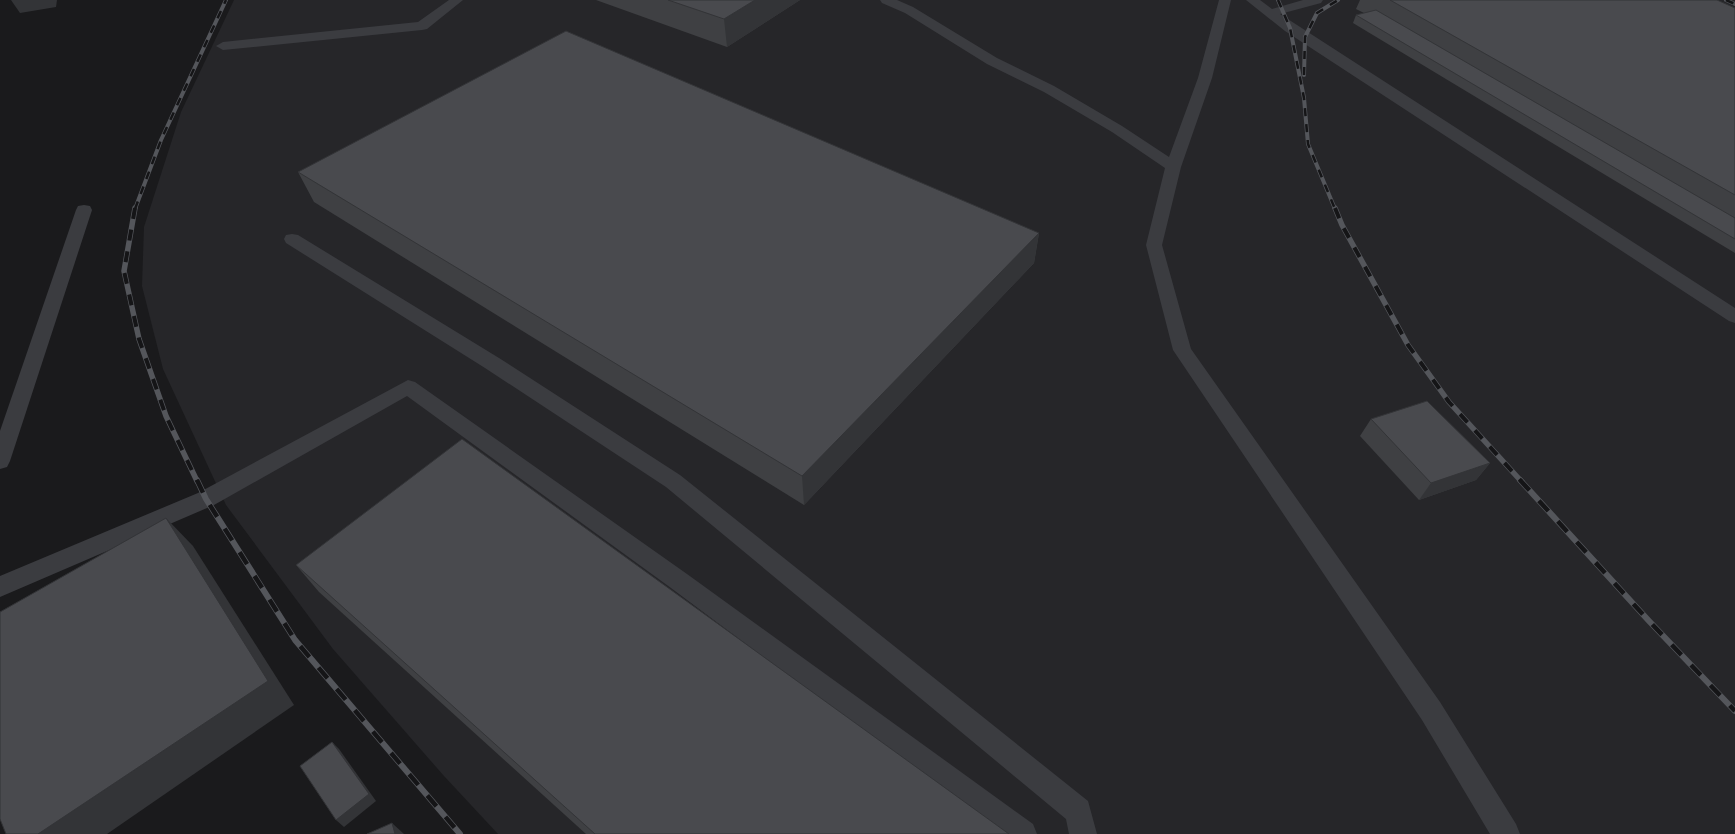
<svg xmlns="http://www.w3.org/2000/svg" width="1735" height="834" font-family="'Exo 2',sans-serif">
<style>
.built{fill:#262629}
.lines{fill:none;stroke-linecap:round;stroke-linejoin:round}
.service{fill:#3b3c40;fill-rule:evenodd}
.rail-far2-casing{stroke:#54565b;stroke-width:4}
.rail-far1-casing{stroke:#54565b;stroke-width:5.5}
.rail-casing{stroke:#54565b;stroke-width:6}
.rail-far2{stroke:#151517;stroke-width:2.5;stroke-dasharray:8;stroke-linecap:butt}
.rail-far1{stroke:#151517;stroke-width:4;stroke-dasharray:11;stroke-linecap:butt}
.rail{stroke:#151517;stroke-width:4.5;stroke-dasharray:14;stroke-linecap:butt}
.wall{fill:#3f4043}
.shaded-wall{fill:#333437}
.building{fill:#494a4e;stroke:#333437}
</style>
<rect width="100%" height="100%" fill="#1a1a1c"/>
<path class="built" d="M234,0h1501v834h-1237l-54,-58 -111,-127 -107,-144 -63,-136 -21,-83 2,-59 37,-115z"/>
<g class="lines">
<g class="service">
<path d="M449,0h14l-36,29 -5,1 -199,20 -7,-4 7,-4 195,-20z"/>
<path d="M880,0h17l16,7 84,51 57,28 68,40 47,31 29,-79 21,-78h12l-19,78 -31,89 -19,78 29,104 249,353 76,122 4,10h-30l-68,-114 -249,-370 -27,-105 19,-77 -53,-36 -68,-40 -57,-28 -82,-51 -23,-10z"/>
<path d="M1246,0h14l12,9 31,-9h20l-2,3 -41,11 455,294v15l-6,-2 -444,-290z"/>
<path d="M84,205l6,1 2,4 -82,251 -3,6 -7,2v-38l76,-221 2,-4z"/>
<path d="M292,234l6,1 201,123 181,117 408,326 9,33h-28l-3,-15 -400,-332 -181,-119 -199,-125 -2,-4 2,-4z"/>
<path d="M408,380l7,2 272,192 346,250 4,10h-37l-329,-246 -264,-192 -193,109 -214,92v-21l198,-83z"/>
</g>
<g class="rail-far2-casing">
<g id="rail-far2">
<path d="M1278,0l12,28 14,70 4,46 27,65"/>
<path d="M1726,0l9,4"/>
<path d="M1304,75l1,-38 12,-24 21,-13"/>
<path d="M135,209l26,-69 65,-140"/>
</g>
</g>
<g class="rail-far1-casing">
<g id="rail-far1">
<path d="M135,208l-11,63 15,68 27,77 31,65"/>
<path d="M1335,208l7,17 66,120 41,57 72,79"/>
</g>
</g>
<g class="rail-casing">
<g id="rail">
<path d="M197,480l9,19 89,141 165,194"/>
<path d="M1520,480l129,141 86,90"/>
</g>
</g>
<use href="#rail-far2" class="rail-far2"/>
<use href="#rail-far1" class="rail-far1"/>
<use href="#rail" class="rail"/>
</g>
<g class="wall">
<path d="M596,0h204l-73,47z"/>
<path d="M1360,0h357l18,8v245l-382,-230 3,-8 8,-2 -8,-4z"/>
<path d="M298,172l741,61 -5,30 -230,242 -490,-303z"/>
<path d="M1371,419l119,44 -14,17 -57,20 -59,-64z"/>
<path d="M296,565l713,269h-423l-267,-242z"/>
</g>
<g class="shaded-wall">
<path d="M11,0h46l-1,7 -36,6z"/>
<path d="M755,0h45l-73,47 -3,-28z"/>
<path d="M1039,233l-5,30 -230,242 -2,-29z"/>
<path d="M1490,463l-14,17 -57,20 12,-17z"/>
<path d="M166,518l27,28 101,159 -187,129h-69z"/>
<path d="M332,742l7,7 37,52 -32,26 -8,-7z"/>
<path d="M392,823l12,11h-9z"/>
</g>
<g class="building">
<path d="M668,0h87l-31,19z"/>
<path d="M1390,0h327l18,8v187z"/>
<path d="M1376,10l359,208v21l-379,-224z"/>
<path d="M566,31l473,202 -237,243 -504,-304z"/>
<path d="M1427,401l63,62 -59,20 -60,-64z"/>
<path d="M462,439l547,395h-414l-299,-269z"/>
<path d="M166,518l102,163 -230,153h-32l-6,-15v-207z"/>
<path d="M332,742l37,52 -33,26 -36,-54z"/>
<path d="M392,823l3,11h-28z"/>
</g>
</svg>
